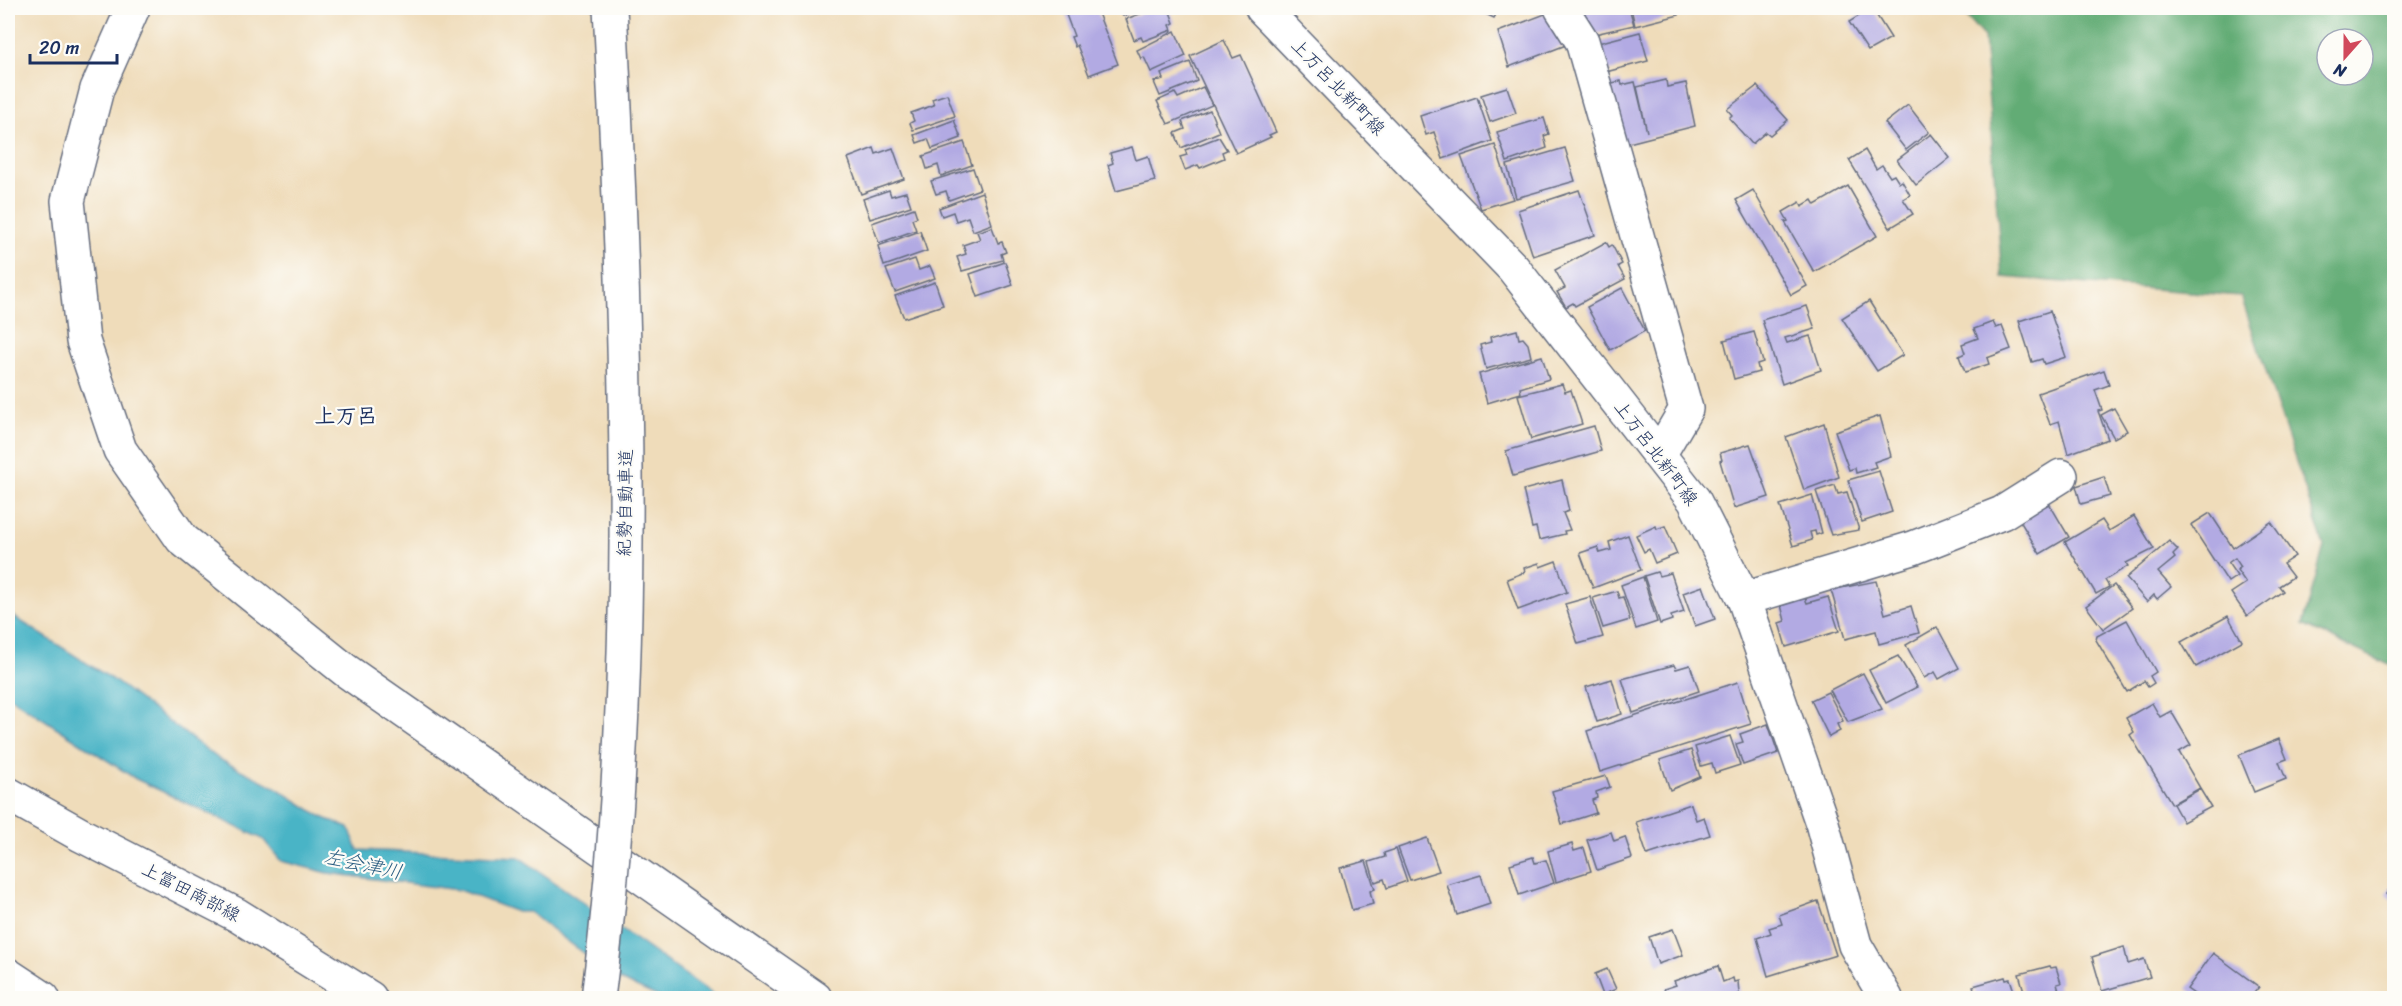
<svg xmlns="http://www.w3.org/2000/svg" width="2402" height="1006" font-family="Sriracha,'Klee One',sans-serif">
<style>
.forest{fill:#62ac74;stroke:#3e6e69;stroke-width:1.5;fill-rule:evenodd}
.water{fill:#49b4c6;stroke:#327292;stroke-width:1.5}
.building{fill:#b2aae3}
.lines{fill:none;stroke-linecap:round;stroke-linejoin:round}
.minor-casing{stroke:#656c7e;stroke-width:36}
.major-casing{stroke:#656c7e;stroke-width:36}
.minor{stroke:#fff;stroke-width:33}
.major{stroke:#fff;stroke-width:33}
.highway-bridge-casing{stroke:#656c7e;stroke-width:36;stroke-linecap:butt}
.highway-bridge{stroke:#fff;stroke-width:33}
.labels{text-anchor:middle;stroke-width:4.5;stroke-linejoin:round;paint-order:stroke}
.street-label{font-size:18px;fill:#1b2f5e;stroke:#fdfcf7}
.water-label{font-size:20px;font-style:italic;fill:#2b5e82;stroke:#fdfcf7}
.quarter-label{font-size:21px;font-weight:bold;fill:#1b2f5e;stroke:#fdfcf7}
</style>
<rect width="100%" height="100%" fill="#fdfcf7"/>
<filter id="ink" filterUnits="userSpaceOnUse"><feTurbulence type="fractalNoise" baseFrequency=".0167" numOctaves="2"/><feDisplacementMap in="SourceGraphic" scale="12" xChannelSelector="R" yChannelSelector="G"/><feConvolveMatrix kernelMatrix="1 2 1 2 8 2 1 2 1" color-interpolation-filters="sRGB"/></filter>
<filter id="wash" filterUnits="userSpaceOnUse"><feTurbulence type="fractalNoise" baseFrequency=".008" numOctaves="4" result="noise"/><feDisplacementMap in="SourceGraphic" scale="24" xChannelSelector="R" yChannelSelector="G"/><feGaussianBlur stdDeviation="1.35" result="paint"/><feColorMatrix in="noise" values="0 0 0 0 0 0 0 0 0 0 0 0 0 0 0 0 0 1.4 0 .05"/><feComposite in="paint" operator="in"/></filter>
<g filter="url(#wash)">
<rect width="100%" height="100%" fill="#efdcba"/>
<path class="forest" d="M1959,8h435v659l-91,-42 21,-79 -83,-250 -239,-19 -18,-240zM2327,39h36v36h-36z"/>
<path class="water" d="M8,613l107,68 104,78 56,28 47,30 27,11 9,22 161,7 199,141h-57l-43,-19 -89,-67h-12l-58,-22 -131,-17 -47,-12 -18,-22 -127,-60 -128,-83z"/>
<g id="blocks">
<g class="building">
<path d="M1077,8h19l22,56 -29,11 -12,-30 -2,2 -4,-10 3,-1 -9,-24z"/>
<path d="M1119,8h25l-21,8z"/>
<path d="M1156,8l13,1 5,14 -4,2 2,5 -29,11 -2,-4 -7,3 -8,-21z"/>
<path d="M1473,8h26l-5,10z"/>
<path d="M1579,8h50l5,17 -48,11z"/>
<path d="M1631,8h52l-6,2 2,5 -44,11z"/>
<path d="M1872,8l19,30 -23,13 -19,-29z"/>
<path d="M1553,11l13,34 -57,22 -11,-35z"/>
<path d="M1175,31l11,25 -35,16 -7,-15 -3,2 -4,-9z"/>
<path d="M1640,32l8,29 -46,12 -8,-29z"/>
<path d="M1224,40l9,18 8,-3 35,77 -7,3 2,2 -35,16 -46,-97z"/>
<path d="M1190,62l7,19 -37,15 -6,-14 9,-3 -2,-5z"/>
<path d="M1666,80l1,7 19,-4 9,43 -78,20 -14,-61 18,-4 1,4 13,-3 12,50 -10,-45z"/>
<path d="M1757,86l31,34 -18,15 -4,-3 -14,12 -23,-26 3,-3 -5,-6z"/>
<path d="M1203,87l9,18 -44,19 -11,-23 18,-8 3,5z"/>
<path d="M1507,87l9,26 -26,9 -9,-27z"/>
<path d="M947,94l8,22 -42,14 -3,-7 4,-2 -3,-8 23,-8 -2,-6z"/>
<path d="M1477,97l15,44 -49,18 -9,-27 -8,3 -6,-19z"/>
<path d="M1908,105l21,27 -23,18 -21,-27z"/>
<path d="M1210,110l9,22 -38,16 -6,-15 10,-4 -3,-8z"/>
<path d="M1544,118l5,16 -5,2 3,12 -40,14 -10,-30z"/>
<path d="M954,120l7,18 -29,11 -4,-10 -11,4 -3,-8z"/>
<path d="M1931,134l19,24 -34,27 -19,-25z"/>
<path d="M1219,137l8,13 -5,2 2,6 -24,10 -2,-3 -13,5 -5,-13 7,-2 -2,-5z"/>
<path d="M964,142l8,23 -31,11 -3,-11 -11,4 -4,-13z"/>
<path d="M1495,145l18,54 -32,10 -20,-53z"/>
<path d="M1132,147l4,13 12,-4 7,25 -39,10 -8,-26 5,-2 -3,-10z"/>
<path d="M874,148l2,6 17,-6 11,31 -43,15 -13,-36z"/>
<path d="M1565,148l10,33 -59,17 -9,-33z"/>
<path d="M1865,150l11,19 6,-4 8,12 4,-2 5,8 3,-2 8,14 -7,4 10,15 -23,14 -41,-68z"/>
<path d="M973,168l7,21 -31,11 -3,-9 -10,3 -5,-13z"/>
<path d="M1848,186l29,50 -63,36 -29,-50 3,-1 -5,-9 17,-10 2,4 10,-6 3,5z"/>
<path d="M889,190l2,6 15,-4 5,14 -41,13 -7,-20z"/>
<path d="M1579,190l16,45 -62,21 -15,-46z"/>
<path d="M1753,190l54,96 -16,9 -55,-95z"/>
<path d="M982,192l10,32 -19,7 -5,-14 -12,4 -3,-9 -11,4 -3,-8z"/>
<path d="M914,208l3,9 -5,2 4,11 -37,13 -7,-20z"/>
<path d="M992,227l6,16 4,-1 4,10 -5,2 2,6 -41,11 -5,-14 9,-3 -3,-9 17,-6 -3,-7z"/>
<path d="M920,231l7,20 -43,15 -6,-20z"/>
<path d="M1606,242l3,5 3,-2 10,19 -4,2 7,13 -50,27 -2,-3 -7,4 -9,-15 8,-4 -10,-18z"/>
<path d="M915,259l4,11 11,-4 5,12 -40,14 -9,-23z"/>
<path d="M1005,262l8,23 -35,12 -8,-23z"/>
<path d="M935,282l8,23 -39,13 -9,-22z"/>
<path d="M1622,288l23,43 -35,19 -23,-43z"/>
<path d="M1869,301l34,54 -26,16 -35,-53z"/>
<path d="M1807,306l8,23 -30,9 2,5 23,-7 11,34 -39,14 -20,-64z"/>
<path d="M2050,311l16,46 -22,7 -2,-5 -10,3 -13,-41z"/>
<path d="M1993,322l3,6 6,-2 9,23 -24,9 2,6 -24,8 -6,-16 6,-3 -3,-9 16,-6 -4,-9z"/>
<path d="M1517,330l2,9 4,-1 5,6 3,13 -45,12 -6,-24 11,-3 -1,-5z"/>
<path d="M1754,332l9,30 -6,2 2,8 -25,7 -10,-39z"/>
<path d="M1542,356l7,23 -29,9 1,5 -34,10 -8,-29z"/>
<path d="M2104,370l5,15 -14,5 7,20 -4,1 10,28 -40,15 -9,-33 -9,3 -12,-31z"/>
<path d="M1562,384l3,8 6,-2 11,34 -51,15 -13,-44z"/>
<path d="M2114,408l13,23 -13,7 -13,-23z"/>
<path d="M1880,416l11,40 -17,6 2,5 -20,6 -1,-5 -6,2 -14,-39z"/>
<path d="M1824,423l15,54 -35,13 -18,-53z"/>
<path d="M1594,426l7,25 -88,25 -7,-25z"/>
<path d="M1750,444l19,53 -35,11 -14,-47 2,-1 -2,-7z"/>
<path d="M1879,471l13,41 -30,10 -14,-42z"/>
<path d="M2104,477l6,19 -29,8 -5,-18z"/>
<path d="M1562,480l7,31 -6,2 7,17 -6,1 1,3 -26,6 -3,-13 -4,1 -9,-38z"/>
<path d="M1835,485l3,9 9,-2 12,38 -28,5 -15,-44z"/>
<path d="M1812,495l10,38 -6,2 -1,-4 -5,1 2,8 -19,6 -13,-41z"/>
<path d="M2046,498l23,39 -29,17 -23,-38z"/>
<path d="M2210,513l23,35 38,-26 24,34 -12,8 10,13 -14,9 4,5 -36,25 -16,-23 15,-10 -9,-13 4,-3 -6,-9 -7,5 9,13 -9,6 -37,-57z"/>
<path d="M2134,516l20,33 -28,14 2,3 -23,14 4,7 -13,7 -31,-52 37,-22 7,11z"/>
<path d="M1656,526l1,3 8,-3 12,28 -22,9 -6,-14 -5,3 -8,-17z"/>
<path d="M1628,535l13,35 -48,18 -13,-35 18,-6 2,6 11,-3 -2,-8z"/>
<path d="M2169,541l9,9 -5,5 2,3 -17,14 13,15 -14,12 -3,-4 -7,7 -21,-24z"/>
<path d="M1556,561l11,31 -49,18 -11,-31 18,-7 -1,-4 15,-5 1,4z"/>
<path d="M1657,572l2,4 12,-3 13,39 -13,4 1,4 -12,4 -16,-48z"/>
<path d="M1643,577l14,45 -21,7 -15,-44z"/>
<path d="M1876,581l9,33 26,-8 8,27 -40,11 -3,-13 -31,8 -14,-49z"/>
<path d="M2114,585l18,23 -29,21 -17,-23z"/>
<path d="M1703,586l12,33 -20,7 -12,-33z"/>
<path d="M1617,591l2,7 4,-1 7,23 -27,8 -10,-30z"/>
<path d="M1590,597l13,40 -25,7 -13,-40z"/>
<path d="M1828,597l11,34 -53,16 -7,-24 6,-2 -4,-16 24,-7 2,5z"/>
<path d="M2228,616l14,25 -46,26 -15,-25z"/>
<path d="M2127,620l29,52 -6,4 4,7 -6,4 -4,-6 -17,11 -31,-52 1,-4z"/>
<path d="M1937,627l22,41 -20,11 -4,-7 -11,6 -18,-33z"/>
<path d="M1898,656l19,31 -31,16 -17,-33z"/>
<path d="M1674,665l2,4 14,-4 9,26 -66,22 -11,-34z"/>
<path d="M1863,673l19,36 -34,13 -18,-32z"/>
<path d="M1612,679l10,35 -25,8 -11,-35z"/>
<path d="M1738,682l13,42 -151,48 -13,-41z"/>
<path d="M1828,692l15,29 -6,3 3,7 -11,6 -18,-37z"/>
<path d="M2152,703l8,14 11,-6 20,34 -12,7 21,36 -28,16 -42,-69 4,-3 -8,-14z"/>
<path d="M1768,724l10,29 -35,12 -7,-21 7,-2 -3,-8z"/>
<path d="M1730,736l10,29 -25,8 -3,-10 -11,3 -6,-19z"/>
<path d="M2279,739l8,20 -8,3 7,17 -32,13 -15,-37z"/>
<path d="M1691,750l9,27 -30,13 -10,-30z"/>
<path d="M1606,776l4,11 -14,5 1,6 -5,2 4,13 -34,11 -10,-33z"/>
<path d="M2200,789l11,18 -28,15 -10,-18z"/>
<path d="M1691,804l5,16 8,-3 6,18 -63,20 -11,-33z"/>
<path d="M1611,832l3,9 11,-4 7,21 -35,12 -10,-30z"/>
<path d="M1427,838l12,33 -29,9 -12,-32z"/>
<path d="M1572,844l2,7 10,-3 7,23 -35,11 -8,-31z"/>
<path d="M1396,849l11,32 -20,7 -3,-9 -9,3 -6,-20 16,-5 -1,-4z"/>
<path d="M1533,857l2,6 11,-3 8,23 -35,12 -9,-31z"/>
<path d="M1366,861l9,28 -5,2 3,13 -21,6 -12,-42z"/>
<path d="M1481,875l9,29 -33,11 -10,-30z"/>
<path d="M2394,882v19l-8,-7z"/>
<path d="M1818,901l18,54 -68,21 -11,-38 14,-5 -2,-5 13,-4 -3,-9z"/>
<path d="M1673,929l10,26 -25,9 -9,-27z"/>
<path d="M2124,947l4,17 16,-5 6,18 -48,14 -10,-34z"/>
<path d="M2213,953l46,34 -9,11h-50l-13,-9z"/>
<path d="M1718,966l5,16 10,-4 1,4 4,-1 1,13 -13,4h-58l-4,-9 12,-4 -2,-4z"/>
<path d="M2050,966l1,2 5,-1 5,16 -4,1 4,14h-35l-7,-24z"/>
<path d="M1607,969l9,20 -13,6 -8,-21z"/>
<path d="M2005,977l1,3 4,-1 5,15 -5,2 1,2h-34l-4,-12z"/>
</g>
</g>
</g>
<g filter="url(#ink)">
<use href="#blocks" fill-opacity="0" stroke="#656c7e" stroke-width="1.5"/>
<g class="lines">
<g class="minor-casing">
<g id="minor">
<path d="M133,8l-36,81 -29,112 15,140 37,109 62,89 163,131 470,328"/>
<path d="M1561,8l21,33 104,368 -27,46"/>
<path d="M1744,599l169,-51 89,-35 59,-37"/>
<path d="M8,975l35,23"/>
</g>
</g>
<g class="major-casing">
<g id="major">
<path d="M1262,8l251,260 181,232 50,99 78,224 33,122 31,53"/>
<path d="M8,794l73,41 156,80 133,83"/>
</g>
</g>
<use href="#minor" class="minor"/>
<use href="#major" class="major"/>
<g class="highway-bridge-casing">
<path id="highway-bridge" d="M598,998c42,-325 29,-663 12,-990"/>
</g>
<use href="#highway-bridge" class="highway-bridge"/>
</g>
</g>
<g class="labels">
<g class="street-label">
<text transform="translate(1338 87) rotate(46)" y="6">上万呂北新町線</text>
<text transform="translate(1656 453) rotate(53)" y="6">上万呂北新町線</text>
<text transform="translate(625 503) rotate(-89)" y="6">紀勢自動車道</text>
<text transform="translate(191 892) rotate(27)" y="6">上富田南部線</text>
</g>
<g class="water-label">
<text transform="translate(363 864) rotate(12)" y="7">左会津川</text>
</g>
<g class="quarter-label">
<text x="346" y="423">上万呂</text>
</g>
</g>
<rect width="2402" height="1006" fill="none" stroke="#fdfcf7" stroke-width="30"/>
<g transform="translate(2345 57) rotate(201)"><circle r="28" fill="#fdfcf7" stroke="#a3aaba" stroke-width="1.5"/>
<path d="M0-4.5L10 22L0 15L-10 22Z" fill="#d1495b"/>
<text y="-9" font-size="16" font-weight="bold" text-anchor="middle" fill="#1b2f5e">N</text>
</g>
<path d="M30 54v9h87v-9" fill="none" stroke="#1b2f5e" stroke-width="3"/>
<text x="39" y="54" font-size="18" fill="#1b2f5e" stroke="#fdfcf7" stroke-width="4.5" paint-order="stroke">20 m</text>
</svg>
